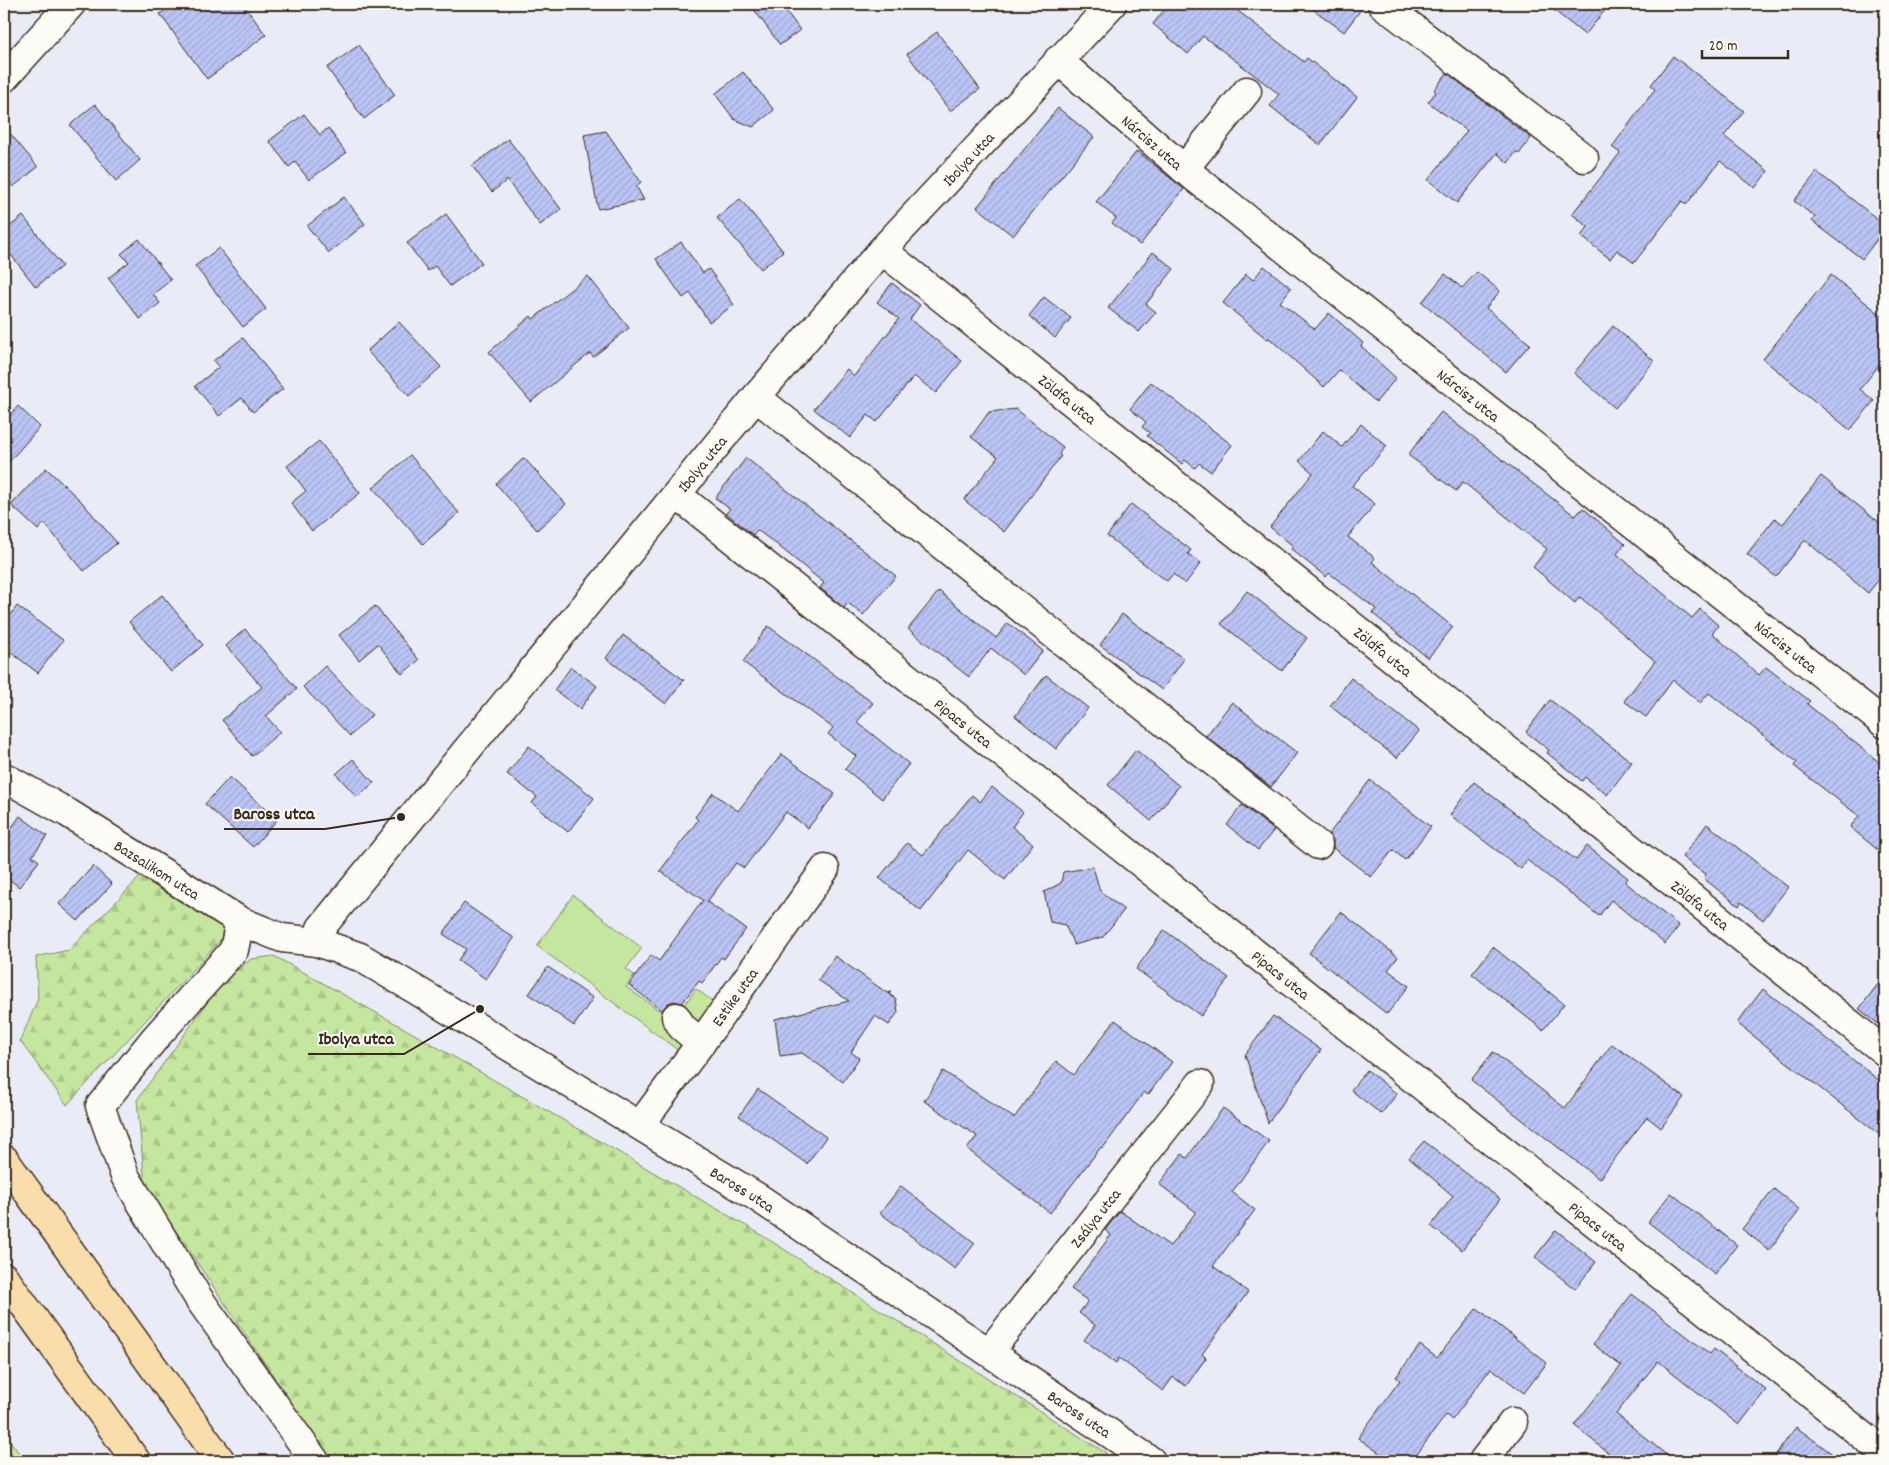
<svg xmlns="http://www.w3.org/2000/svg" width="1889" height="1465" font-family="Dekko,sans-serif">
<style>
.green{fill:#c5e69f;stroke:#80885e}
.forest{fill:url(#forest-firs);stroke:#80885e}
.building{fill:url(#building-hatch);stroke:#3b2a1e}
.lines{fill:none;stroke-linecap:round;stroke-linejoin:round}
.minor-casing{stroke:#3b2a1e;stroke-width:31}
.highway-casing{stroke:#3b2a1e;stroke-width:31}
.minor{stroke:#fdfcf7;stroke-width:28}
.highway{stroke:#f9ddab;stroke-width:28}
.labels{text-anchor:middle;stroke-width:4;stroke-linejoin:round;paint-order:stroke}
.street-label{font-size:16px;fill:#3b2a1e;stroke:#fdfcf7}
.leader{fill:none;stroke:#3b2a1e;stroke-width:2}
.callout-dot{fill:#3b2a1e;stroke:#fdfcf7;stroke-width:2}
.callout-label{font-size:18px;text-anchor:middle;font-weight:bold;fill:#3b2a1e;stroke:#fdfcf7;stroke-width:4;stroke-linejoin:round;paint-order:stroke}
</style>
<defs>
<pattern id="forest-firs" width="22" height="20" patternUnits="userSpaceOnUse" patternTransform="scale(1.25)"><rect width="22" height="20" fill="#c5e69f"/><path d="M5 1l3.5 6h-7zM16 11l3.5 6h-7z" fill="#aac588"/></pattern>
<pattern id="building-hatch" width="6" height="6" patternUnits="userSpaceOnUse" patternTransform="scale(1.25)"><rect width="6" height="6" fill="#bbc5f6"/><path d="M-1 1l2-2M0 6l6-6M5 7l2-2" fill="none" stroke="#a2a9d2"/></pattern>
</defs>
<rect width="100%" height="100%" fill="#e9ecf7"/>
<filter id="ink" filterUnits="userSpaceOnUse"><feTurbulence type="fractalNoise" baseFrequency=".02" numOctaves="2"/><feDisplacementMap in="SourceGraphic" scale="10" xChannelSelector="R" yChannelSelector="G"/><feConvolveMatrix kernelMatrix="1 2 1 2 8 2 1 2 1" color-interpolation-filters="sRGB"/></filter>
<g filter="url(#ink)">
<path class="green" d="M573,895l69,53 -16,21 8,6 -8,12 47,33 23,-31 19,14 -36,48 -142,-105z"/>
<g class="forest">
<path d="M140,877l89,54 -162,174 -47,-64 18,-42 -2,-42 33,-7z"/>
<path d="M274,956l135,75 346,200 351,222 -3,8h-791l-38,-84 -129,-192 -8,-85 86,-119 28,-22z"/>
<path d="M4,1433l21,28h-21z"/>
</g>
<g class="building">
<path d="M174,4h69l23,31 -59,44 -47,-65z"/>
<path d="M750,4h31l19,26 -20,15z"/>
<path d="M1169,4h60l75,58 3,-4 50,39 -37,48 -50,-39 9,-12 -76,-58 -15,18 -35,-30z"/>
<path d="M1306,4h59l-21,28z"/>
<path d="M1546,4h64l-25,31z"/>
<path d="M937,32l43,57 -30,22 -43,-57z"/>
<path d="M359,45l36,50 -31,24 -37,-51z"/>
<path d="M1673,56l71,55 -20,25 44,35 -13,17 -35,-27 -34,44 -4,-4 -48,62 -17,-13 -7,9 -29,-23 7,-9 -16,-13 48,-61 -8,-6 43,-58 -4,-4z"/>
<path d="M743,72l31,38 -21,17 -19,-8 -19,-25z"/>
<path d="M1447,73l84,65 -12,16 -3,-2 -8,11 -11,-10 -40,50 -29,-23 39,-49 -39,-29 8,-10 -2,-2z"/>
<path d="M95,104l45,56 -24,21 -46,-56z"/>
<path d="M1058,108l36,29 -81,99 -36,-29z"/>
<path d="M304,114l16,21 8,-7 18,25 -37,27 -14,-18 -6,5 -20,-26z"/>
<path d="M4,126l34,41 -25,20 -9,-11z"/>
<path d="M606,131l35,51 -5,4 8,14 -46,9 -14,-74z"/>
<path d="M508,139l53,70 -21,16 -33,-45 -15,12 -20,-26z"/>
<path d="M1137,151l47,38 -44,56 -28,-22 4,-5 -20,-16z"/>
<path d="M1817,172l68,53v4l-23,30 -50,-38 3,-4 -21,-16z"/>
<path d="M344,197l21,27 -36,29 -22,-27z"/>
<path d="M740,199l43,52 -22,18 -44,-51z"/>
<path d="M446,214l36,49 -32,23 -15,-20 -7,5 -21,-28z"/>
<path d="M23,216l39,50 -26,21 -32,-41v-15z"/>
<path d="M139,239l32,41 -18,14 7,9 -20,16 -32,-41 21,-16 -8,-8z"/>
<path d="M681,242l22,31 6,-4 25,36 -25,17 -19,-29 -7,5 -27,-39z"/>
<path d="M219,248l47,61 -23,18 -48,-61z"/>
<path d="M1153,252l21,17 -28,35 10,8 -17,20 -31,-24z"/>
<path d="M1264,266l27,22 -11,14 35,27 14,-16 34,30 -2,3 35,32 -20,24 -37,-32 -15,17 -55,-49 -2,1 -44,-36 23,-29 7,6z"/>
<path d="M1477,272l23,19 -14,17 44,36 -24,28 -84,-70 23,-28 17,14z"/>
<path d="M1831,275l54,43v40l-25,31 14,12 -24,29 -87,-71z"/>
<path d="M588,276l41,52 -36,29 -3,-4 -59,49 -42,-50 42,-36 2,3z"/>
<path d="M892,283l28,22 -10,14 52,42 -26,32 -22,-17 -37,46 -9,-7 -18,23 -36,-29 33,-40 7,7 45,-57 -22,-17z"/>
<path d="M1044,297l27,21 -16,20 -26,-22z"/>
<path d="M399,322l42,45 -32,29 -42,-45z"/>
<path d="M1613,326l41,35 -39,47 -41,-35z"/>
<path d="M243,338l40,51 -30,23 -11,-14 -23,18 -24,-30 24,-19 -6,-6z"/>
<path d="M1151,382l81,63 -21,27 -12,-9 -4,5 -10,-8 -3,4 -35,-28 3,-3 -8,-6 4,-5 -16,-13z"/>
<path d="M18,406l22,21 -36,40v-46z"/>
<path d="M1016,409l47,38 -4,7 2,2 -57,76 -40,-32 34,-43 -27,-20 18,-25z"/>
<path d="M1441,412l134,104 8,-8 42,36 -8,10 75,64 8,-9 19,17 -7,7 47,42 7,-8 44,34 -3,3 78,63v89l-35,-29 9,-11 -65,-50 3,-4 -88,-69 -9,10 -27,-23 -27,37 -22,-16 31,-40 -75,-64 -5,6 -42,-36 14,-18 -84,-67 -7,9 -48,-36z"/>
<path d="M1361,424l26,22 -35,40 23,18 -27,33 27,21 -3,4 81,65 -25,31 -56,-45 4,-4 -47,-36 -3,4 -35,-28 2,-3 -23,-19 43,-54 -14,-12 24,-30 19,16z"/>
<path d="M319,441l41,52 -48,38 -21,-28 15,-12 -19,-25z"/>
<path d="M410,455l49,58 -36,31 -50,-56z"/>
<path d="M524,458l42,46 -29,26 -41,-46z"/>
<path d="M746,458l150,118 -33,39 -15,-12 -4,5 -24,-20 4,-5 -48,-39 -19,-14 -4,5 -27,-22 4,-4 -15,-11z"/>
<path d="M46,468l35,33 36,42 -33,28 -40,-48 -6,7 -27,-25z"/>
<path d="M1821,476l64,51v45l-17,21 -63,-53 -29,37 -29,-23 28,-36 8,6z"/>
<path d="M1131,504l60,46 -3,4 13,9 -16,21 -12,-10 -6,7 -60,-45z"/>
<path d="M939,591l57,47 12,-15 35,28 -19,24 -33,-27 -22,29 -61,-48z"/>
<path d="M1247,591l60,47 -25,33 -61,-47z"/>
<path d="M162,595l41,50 -32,27 -42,-50z"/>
<path d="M17,606l46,34 -25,33 -34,-26v-23z"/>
<path d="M375,606l44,54 -17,14 -24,-30 -19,16 -20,-25z"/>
<path d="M1122,614l62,45 -22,31 -62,-45z"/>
<path d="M768,626l105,77 -16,19 52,42 -27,35 -37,-30 11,-13 -28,-22 5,-6 -90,-66z"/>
<path d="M245,629l52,60 -31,27 14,16 -28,24 -30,-36 40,-33 -36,-41z"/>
<path d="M623,635l61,45 -18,24 -60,-46z"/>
<path d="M325,666l47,49 -22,21 -47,-49z"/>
<path d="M571,667l26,19 -17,23 -26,-19z"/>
<path d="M1046,675l42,33 -32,41 -41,-33z"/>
<path d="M1351,678l68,53 -22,27 -67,-52z"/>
<path d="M1550,700l82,62 -25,33 -22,-18 -3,4 -35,-28 2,-3 -23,-18z"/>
<path d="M1232,702l65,51 -26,34 -65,-51z"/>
<path d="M529,746l65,52 -26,34 -36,-29 5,-6 -30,-23z"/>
<path d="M1136,750l43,36 -28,35 -43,-36z"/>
<path d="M782,754l53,40 -27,34 -22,-16 -42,56 -8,-5 -29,39 39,27 -22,30 -3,-2 -19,26 -3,-2 -17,22 -7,-2 -7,2 -6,7 -33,-25 22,-30 8,6 44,-61 -43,-29 38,-51 -3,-3 18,-24 25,18z"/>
<path d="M353,759l21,24 -17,14 -21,-23z"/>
<path d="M230,777l47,43 -24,27 -48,-43z"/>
<path d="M1370,780l61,47 -26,33 -12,-10 -22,27 -38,-29v-8l-4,-6z"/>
<path d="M1474,782l102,78 11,-14 41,32 -3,4 54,44 -14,18 -54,-44 -12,16 -72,-56 -6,9 -71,-54z"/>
<path d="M992,787l31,25 -11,15 21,17 -28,36 -37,-30 -47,61 -42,-33 28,-35 16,12 49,-60 8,7z"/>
<path d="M1242,805l32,25 -16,20 -31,-25z"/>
<path d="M20,816l27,20 -15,20 7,5 -20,26 -15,-12v-37z"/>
<path d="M1707,824l81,63 -25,33 -22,-18 -2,4 -36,-28 3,-3 -24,-18z"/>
<path d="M93,866l19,18 -34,37 -19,-17z"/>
<path d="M1093,867l7,24 24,19 -21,27 -29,8 -9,-20 -15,-3 -6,-30 17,-9 2,-11z"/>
<path d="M464,903l50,35 -28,41 -28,-19 8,-11 -23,-15z"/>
<path d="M1341,912l57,45 -10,13 21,16 -22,28 -78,-61z"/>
<path d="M1164,930l65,48 -28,38 -65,-47z"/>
<path d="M1493,947l71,57 -21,26 -71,-56z"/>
<path d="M835,956l52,37 4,-1 -2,2 7,5 2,13 -9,13 -14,-9 -24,36 8,6 -16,24 -41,-29 -22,3 -5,-37 74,-18 -31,-21z"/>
<path d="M548,967l45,31 -19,28 -45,-32z"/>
<path d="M1885,975v54l-26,-20z"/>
<path d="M1763,989l122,96v54l-148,-116z"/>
<path d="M1273,1016l48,34 -53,73 -23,-68z"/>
<path d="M1115,1020l57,42 -24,33 -4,-3 -41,56 -2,-1 -51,66 -83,-64 10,-13 -53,-35 19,-30 71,47 42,-57 18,14z"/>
<path d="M1612,1044l72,53 -23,31 -14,-11 -48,62 -128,-99 22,-28 72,56z"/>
<path d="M1367,1070l30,24 -16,20 -30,-24z"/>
<path d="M758,1089l68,48 -19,27 -68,-48z"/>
<path d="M1223,1108l46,33 -37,51 23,18 -42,56 35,26 -46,62 4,4 -20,28 -13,-9 -10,14 -44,-33 -3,5 -32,-23 11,-15 -16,-12 9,-12 -17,-12 40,-54 -6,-5 15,-19 50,35 26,-34 -37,-28 23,-30 5,4z"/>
<path d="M1424,1141l76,58 -38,51 -31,-24 22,-30 -44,-38z"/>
<path d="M901,1186l74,57 -20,26 -75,-56z"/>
<path d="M1774,1189l26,21 -31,40 -27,-21z"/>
<path d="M1671,1193l66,52 -22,29 -67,-52z"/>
<path d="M1556,1230l40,32 -21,27 -40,-32z"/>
<path d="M1632,1294l78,60 4,-5 52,41 -27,35 -81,-64 -42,53 58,47h-56l-44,-36 47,-59 -28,-22z"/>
<path d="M1477,1308l70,55 -23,30 -33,-25 -39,52 -6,-5 -34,46h-21l-33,-23 42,-58 -4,-3 24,-32 17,13z"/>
<path d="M1796,1427l46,34h-71z"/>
</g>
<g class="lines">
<g class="minor-casing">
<g id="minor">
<path d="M1382,4l202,154"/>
<path id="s1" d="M1058,60l126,109 701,555"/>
<path d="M4,78l67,-74"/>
<path d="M1184,169l63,-78"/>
<path id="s2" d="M882,250l1003,802"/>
<path d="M756,397l562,448"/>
<path id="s3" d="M677,495l1208,958"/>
<path id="s4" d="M4,777l64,36 172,108 42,17 35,4 43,15 56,33 341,207 394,264"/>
<path d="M240,921l-6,29 -79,88 -55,68 25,70 74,123 116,162"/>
<path id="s5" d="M317,942l4,-14 435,-531 126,-147 230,-246"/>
<path d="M676,1017l6,10 19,16"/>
<path id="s6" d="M640,1125l61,-82 124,-174"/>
<path id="s7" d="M989,1352l211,-268"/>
<path d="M1483,1461l30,-39"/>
</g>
</g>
<g class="highway-casing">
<g id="highway">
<path d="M4,1159l217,302"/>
<path d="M4,1277l132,184"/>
</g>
</g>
<use href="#minor" class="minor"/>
<use href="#highway" class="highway"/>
</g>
</g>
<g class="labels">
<g class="street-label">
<text dy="6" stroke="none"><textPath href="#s1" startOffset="125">Nárcisz utca</textPath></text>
<text dy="6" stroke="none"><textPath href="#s5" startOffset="1020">Ibolya utca</textPath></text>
<text dy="6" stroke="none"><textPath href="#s1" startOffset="530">Nárcisz utca</textPath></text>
<text dy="6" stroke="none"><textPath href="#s2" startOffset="238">Zöldfa utca</textPath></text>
<text dy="6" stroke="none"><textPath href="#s5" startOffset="615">Ibolya utca</textPath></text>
<text dy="6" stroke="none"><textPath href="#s1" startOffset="935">Nárcisz utca</textPath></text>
<text dy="6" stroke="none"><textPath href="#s2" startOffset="642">Zöldfa utca</textPath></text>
<text dy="6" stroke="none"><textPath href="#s3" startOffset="366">Pipacs utca</textPath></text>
<text dy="6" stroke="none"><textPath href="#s4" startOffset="179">Bazsalikom utca</textPath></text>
<text dy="6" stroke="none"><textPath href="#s2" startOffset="1048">Zöldfa utca</textPath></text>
<text dy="6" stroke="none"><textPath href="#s3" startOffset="771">Pipacs utca</textPath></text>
<text dy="6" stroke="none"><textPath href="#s6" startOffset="159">Estike utca</textPath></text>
<text dy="6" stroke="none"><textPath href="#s4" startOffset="850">Baross utca</textPath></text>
<text dy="6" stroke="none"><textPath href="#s7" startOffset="171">Zsálya utca</textPath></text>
<text dy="6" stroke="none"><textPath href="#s3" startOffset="1176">Pipacs utca</textPath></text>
<text dy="6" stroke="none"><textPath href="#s4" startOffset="1255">Baross utca</textPath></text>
</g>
</g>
<path class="leader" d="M401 817L325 829H224M480 1009L404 1054H308"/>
<g class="callout-dot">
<circle cx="401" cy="817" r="5"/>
<circle cx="480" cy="1009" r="5"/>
</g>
<g class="callout-label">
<text x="274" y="819">Baross utca</text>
<text x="356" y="1044">Ibolya utca</text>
</g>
<rect width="1889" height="1465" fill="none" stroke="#fdfcf7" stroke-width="20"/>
<rect x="10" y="10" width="1869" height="1445" fill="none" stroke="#3b2a1e" stroke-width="2" filter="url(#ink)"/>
<path d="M1702 50v8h86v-8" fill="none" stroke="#3b2a1e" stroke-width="2.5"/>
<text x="1709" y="50" font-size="15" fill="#3b2a1e" stroke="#fdfcf7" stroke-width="4" paint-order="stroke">20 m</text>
</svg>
